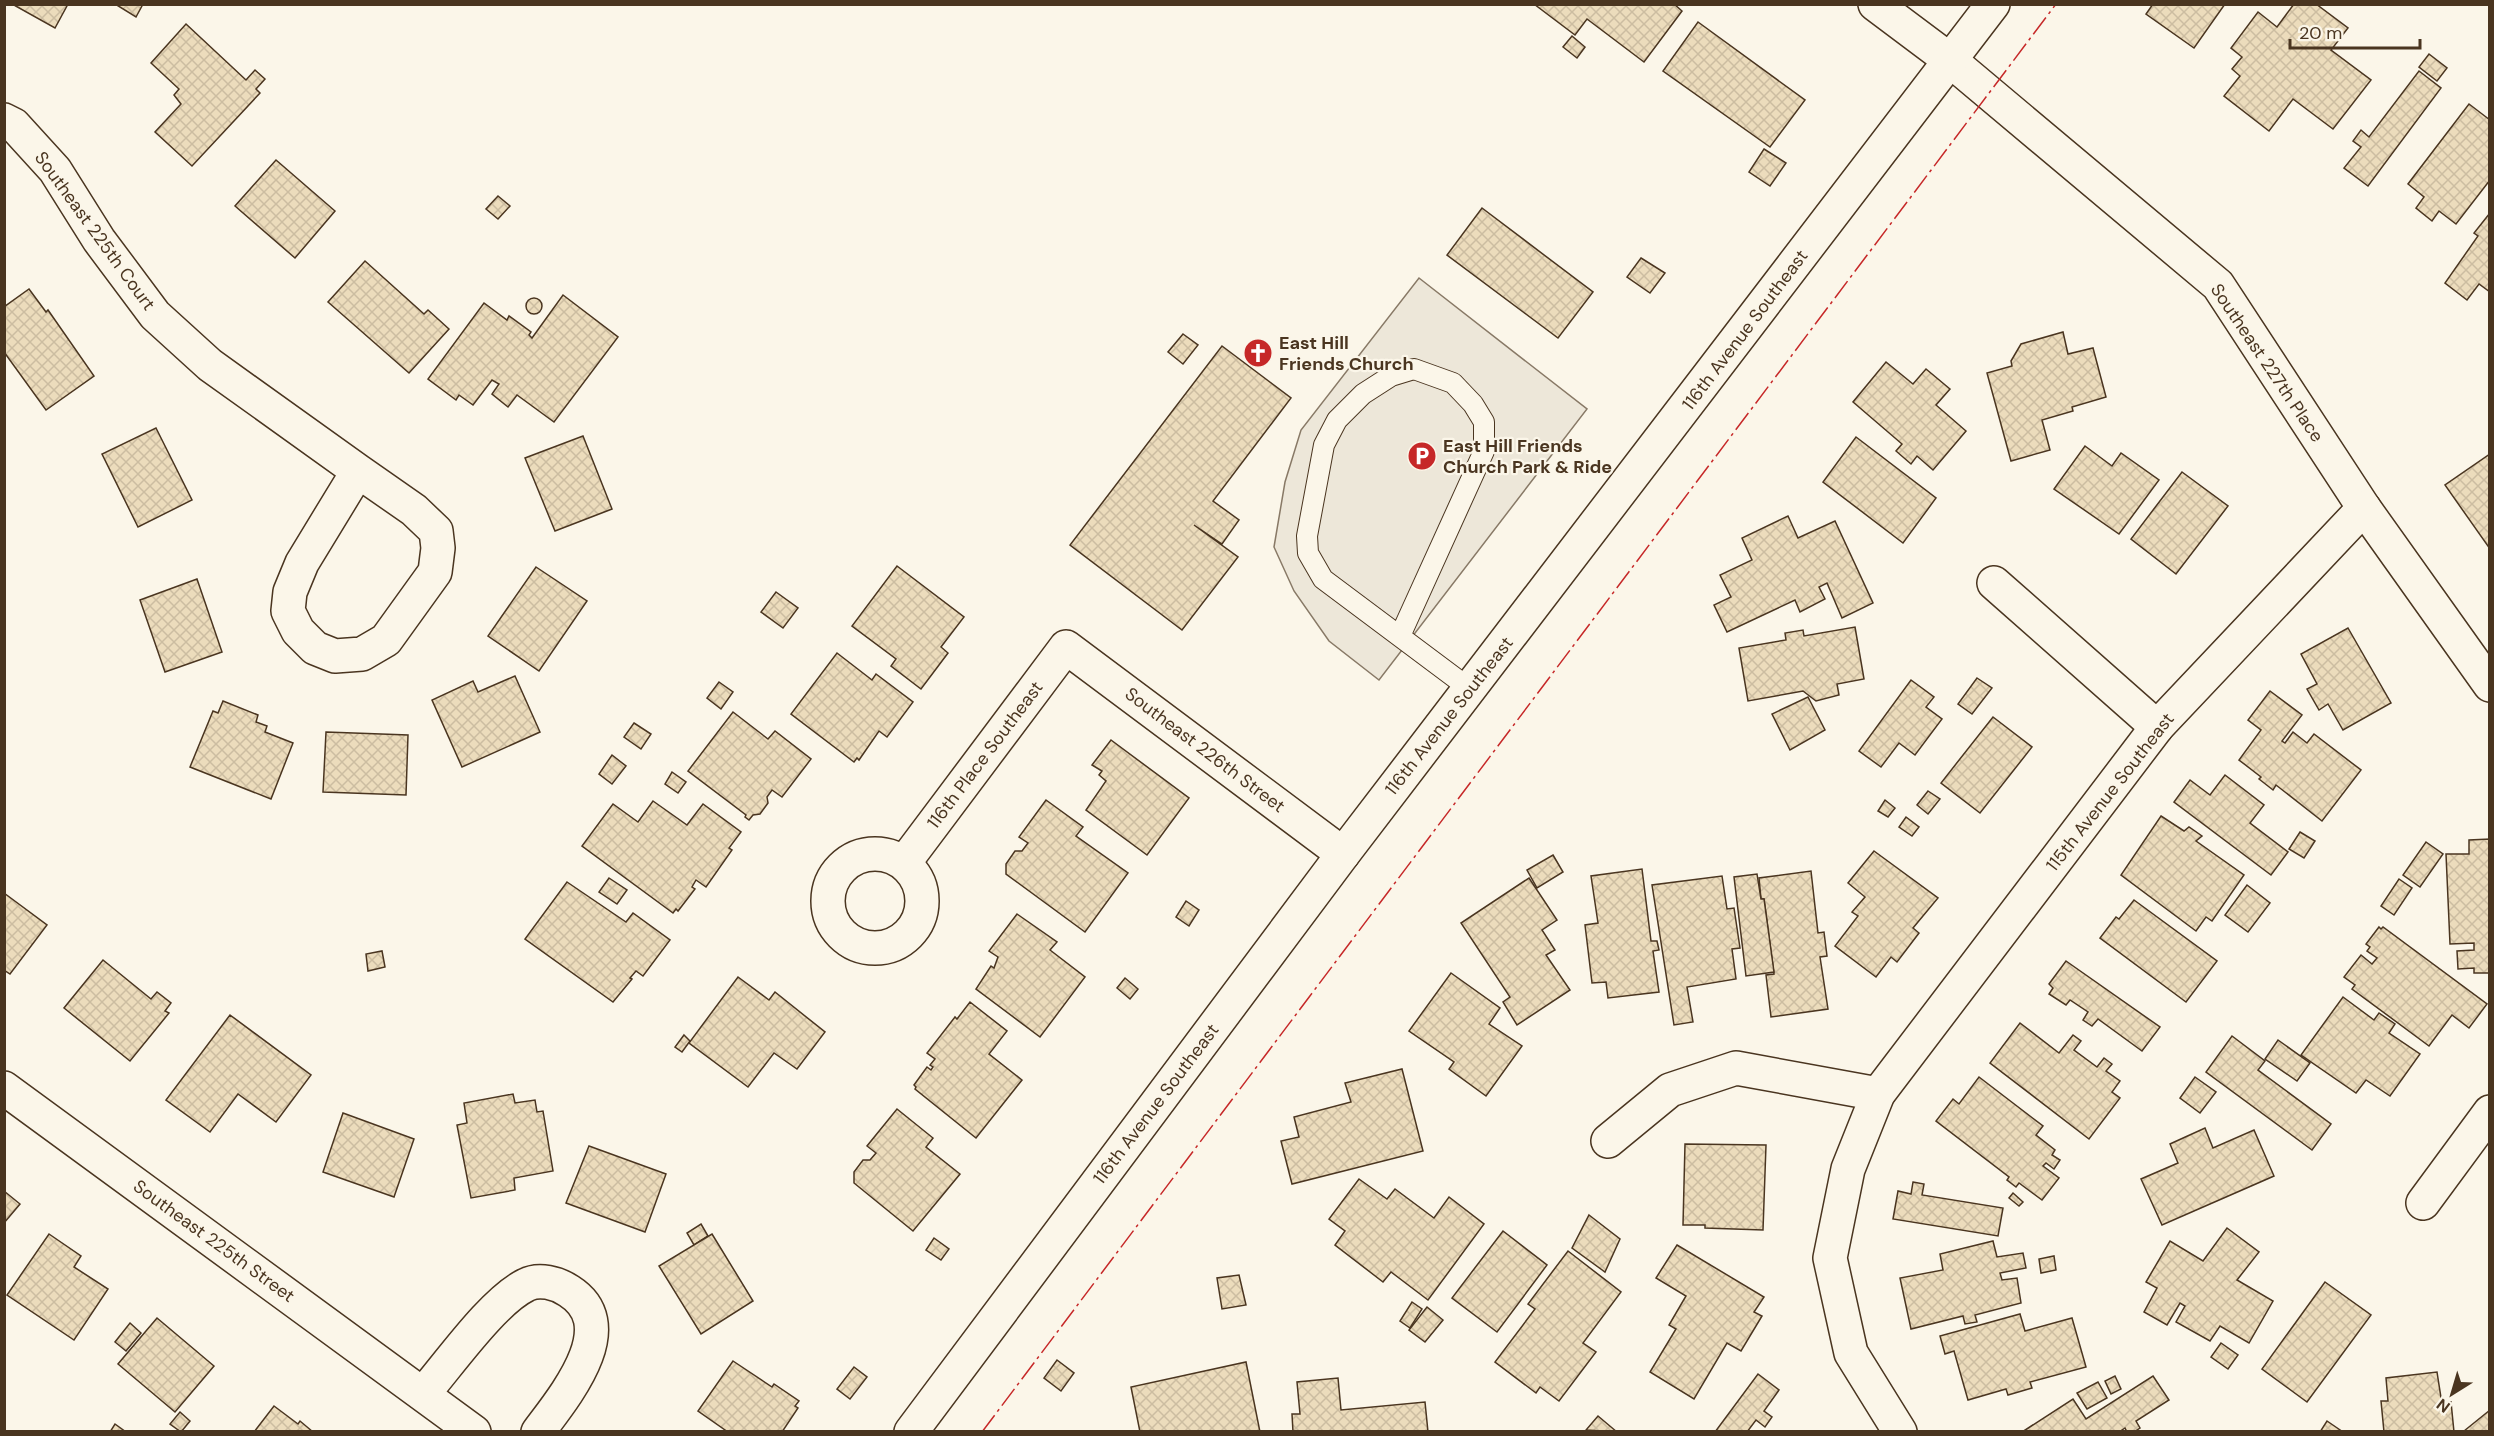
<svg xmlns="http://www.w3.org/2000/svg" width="2494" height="1436" font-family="'DM Sans',sans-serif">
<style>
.parking{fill:#ede7d9;stroke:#887966;stroke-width:1.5}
.building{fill:url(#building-cross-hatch);stroke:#4a3520;stroke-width:1.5}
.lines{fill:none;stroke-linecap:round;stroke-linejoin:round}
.service-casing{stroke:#4a3520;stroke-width:22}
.minor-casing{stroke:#4a3520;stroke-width:36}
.secondary-casing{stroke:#4a3520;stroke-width:36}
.service{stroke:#fbf6e9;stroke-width:20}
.minor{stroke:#fbf6e9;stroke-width:33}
.secondary{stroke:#fbf6e9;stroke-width:33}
.power{stroke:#c62828;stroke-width:1.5;stroke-dasharray:21 4.5 3 4.5;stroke-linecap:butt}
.labels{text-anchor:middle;stroke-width:4.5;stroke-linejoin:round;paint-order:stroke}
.street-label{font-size:18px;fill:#4a3520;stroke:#fbf6e9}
.poi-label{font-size:18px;font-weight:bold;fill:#4a3520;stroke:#fbf6e9;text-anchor:start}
</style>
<defs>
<pattern id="building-cross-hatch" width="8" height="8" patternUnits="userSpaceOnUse" patternTransform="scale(1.5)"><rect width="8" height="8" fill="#ecdcbc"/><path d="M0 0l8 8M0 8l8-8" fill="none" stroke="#ccbda1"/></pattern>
</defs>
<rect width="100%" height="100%" fill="#fbf6e9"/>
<path class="parking" d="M1419,278l168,131 -208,271 -50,-39 -35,-50 -20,-44 11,-65 16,-52z"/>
<g class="building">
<path d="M12,4h56l-13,24z"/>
<path d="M115,4h28l-7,13z"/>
<path d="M1534,4h140l8,7 -38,51 -57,-43 -12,16z"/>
<path d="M2153,4h72l-31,44 -48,-34z"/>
<path d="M2294,4h22l32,24 -17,22 40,30 -38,49 -40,-30 -24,32 -45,-35 16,-20 -8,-7 10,-12 -11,-9 27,-36 19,15z"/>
<path d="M1698,22l107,78 -35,47 -107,-76z"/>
<path d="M186,24l60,56 9,-10 10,9 -9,10 4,4 -68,73 -37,-34 26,-28 -7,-9 5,-6 -28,-26z"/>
<path d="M1572,36l13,11 -8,11 -14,-11z"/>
<path d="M2429,54l18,14 -10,13 -18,-14z"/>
<path d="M2419,71l22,17 -73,98 -24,-18 17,-21 -8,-6 8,-11 8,7z"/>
<path d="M2469,104l21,16v60l-34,44 -17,-13 -7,10 -16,-13 8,-11 -16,-13z"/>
<path d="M1764,149l22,14 -16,23 -21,-14z"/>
<path d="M276,160l59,51 -40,47 -60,-52z"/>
<path d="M498,196l12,10 -12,13 -12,-10z"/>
<path d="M1482,208l111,84 -35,46 -111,-83z"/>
<path d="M2490,213v79l-11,-8 -12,16 -22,-17 33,-47 -4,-3z"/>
<path d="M1641,258l24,15 -15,20 -23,-16z"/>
<path d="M365,261l59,53 4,-4 21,19 -40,44 -81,-71z"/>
<path d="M29,289l17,23 2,-2 46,66 -48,34 -42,-58v-45z"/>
<path d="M563,295l55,42 -64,85 -37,-27 -9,12 -16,-13 7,-10 -7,-4 -19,25 -14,-10 -3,5 -28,-21 56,-76 23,17 2,-4 22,16 -2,3 3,3z"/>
<circle cx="534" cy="306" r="8"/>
<path d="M2063,332l5,22 25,-6 13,49 -34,10 1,4 -31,9 8,30 -39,11 -24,-88 25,-7 -1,-5 10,-17z"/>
<path d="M1183,334l15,11 -15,19 -15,-12z"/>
<path d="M1222,346l69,52 -78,103 26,19 -17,24 -28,-19 44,32 -56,73 -112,-85z"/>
<path d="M1886,362l27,22 13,-15 24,20 -14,16 30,26 -33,39 -16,-14 -6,8 -15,-13 6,-7 -49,-42z"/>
<path d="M156,428l36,72 -54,27 -36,-73z"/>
<path d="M583,436l29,73 -57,22 -30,-73z"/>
<path d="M1856,437l80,61 -33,45 -80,-61z"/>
<path d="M2085,446l27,20 9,-13 38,27 -40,54 -65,-45z"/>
<path d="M2490,454v95l-45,-64z"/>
<path d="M2182,472l46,34 -52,68 -45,-35z"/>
<path d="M1788,516l10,22 37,-17 38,82 -31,15 -15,-35 -8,4 6,12 -25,13 -5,-12 -68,32 -13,-27 17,-8 -11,-22 32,-15 -10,-22z"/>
<path d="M897,566l67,51 -23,30 7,6 -27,36 -30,-23 5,-7 -44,-33z"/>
<path d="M536,567l51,34 -48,70 -51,-35z"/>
<path d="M197,579l25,73 -57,20 -25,-72z"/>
<path d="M776,592l22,16 -15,20 -22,-16z"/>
<path d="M1855,627l9,52 -27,5 2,11 -23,6 -13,-10 -55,10 -9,-53 47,-8 -1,-7 18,-3 1,6z"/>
<path d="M2348,628l43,75 -48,27 -15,-26 -9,6 -12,-21 10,-5 -16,-30z"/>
<path d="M837,653l35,27 4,-6 37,28 -26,35 -8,-6 -20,29 -2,-2 -3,4 -63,-48z"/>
<path d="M515,676l25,56 -78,35 -30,-67 41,-19 5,11z"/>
<path d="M1977,678l15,10 -20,26 -14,-10z"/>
<path d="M1911,680l23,17 -8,10 16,12 -27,36 -16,-12 -18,24 -22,-16z"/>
<path d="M719,682l14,10 -12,17 -14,-11z"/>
<path d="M2270,691l32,24 -20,26 3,2 8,-11 14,11 7,-9 47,36 -39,51 -46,-36 -3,5 -14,-11 2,-2 -22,-17 22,-30 -13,-10z"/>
<path d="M1808,697l17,33 -35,20 -18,-36z"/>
<path d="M223,701l35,14 -2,7 11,4 -2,6 28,11 -22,56 -81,-32 23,-56 5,2z"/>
<path d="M733,712l35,27 7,-8 36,28 -29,38 -10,-7 -5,7 1,6 -8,11 -7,1 -4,5 -4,-3 1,-2 -58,-44z"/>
<path d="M1993,717l39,30 -52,66 -39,-30z"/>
<path d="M634,723l17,11 -10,15 -17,-12z"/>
<path d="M326,732l82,3 -2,60 -83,-3z"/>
<path d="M1111,740l78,58 -42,57 -61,-45 20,-29 -7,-6 3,-4 -10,-6z"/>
<path d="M612,755l14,11 -14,18 -13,-10z"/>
<path d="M672,772l14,10 -8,11 -13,-9z"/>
<path d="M2225,775l39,30 -14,18 38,29 -17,23 -97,-73 16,-22 20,15z"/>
<path d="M1928,791l12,8 -12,15 -11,-9z"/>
<path d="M1046,800l37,27 -7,9 52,37 -43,59 -79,-58v-10l9,-13h7l6,-8 -9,-6z"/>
<path d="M1885,800l10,8 -7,9 -10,-6z"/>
<path d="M653,801l34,24 16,-21 38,28 -12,16 3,2 -26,37 -10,-7 -4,7 3,2 -17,22 -2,-2 -3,4 -91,-67 31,-42 25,18z"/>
<path d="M2161,816l23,15 5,-4 13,9 -6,5 48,34 -32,46 -6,-4 -10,14 -75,-56z"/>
<path d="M1906,817l13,10 -7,9 -13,-9z"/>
<path d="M2300,832l15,9 -11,17 -15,-9z"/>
<path d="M2490,839v134h-16v-5l-16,1 -1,-18 17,-1v-7l-24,1 -4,-90h23v-14z"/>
<path d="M2426,842l17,12 -23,33 -17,-12z"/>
<path d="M1874,851l64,47 -25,30 6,5 -22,29 -6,-5 -15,20 -41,-31 23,-30 -6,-4 13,-15 -17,-14z"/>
<path d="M1553,855l10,17 -26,16 -10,-18z"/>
<path d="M1642,869l9,72h6l2,9 -6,1 6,41 -51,6 -2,-16 -14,1 -7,-58 13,-2 -7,-47z"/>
<path d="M1811,871l7,62 6,-1 3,24 -7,1 8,52 -57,8 -5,-42 8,-1 -10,-75h-3l-2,-21z"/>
<path d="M1757,874l4,25h3l10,73 -28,4 -12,-99z"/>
<path d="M1722,876l5,33 7,-1 6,40 -8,1 4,30 -49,8 6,35 -19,3 -22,-140z"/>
<path d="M609,878l18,12 -10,14 -18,-12z"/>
<path d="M1529,878l28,42 -15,10 13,20 -9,5 24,35 -53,35 -14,-23 7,-5 -49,-74z"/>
<path d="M2399,879l13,9 -18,27 -13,-9z"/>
<path d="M567,882l59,40 7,-9 37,27 -27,36 -7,-5 -6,7 2,1 -19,23 -88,-63z"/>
<path d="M2247,885l23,18 -22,29 -23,-17z"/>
<path d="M4,893l43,32 -37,49 -6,-4z"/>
<path d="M2134,900l83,61 -31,41 -86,-64 16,-21 3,2z"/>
<path d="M1186,901l13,9 -10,16 -13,-9z"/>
<path d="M1017,914l40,28 -7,8 35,27 -45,60 -64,-48 15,-23 3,2 4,-11 -9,-6z"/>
<path d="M2379,927l2,2 2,-2 104,77 -18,24 -17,-13 -23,31 -77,-57 3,-4 -11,-8 17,-22 11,9 5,-6 -10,-7 3,-4 -4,-3z"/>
<path d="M382,951l3,16 -17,4 -2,-17z"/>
<path d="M103,960l48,39 6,-7 14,11 -6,8 4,2 -39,48 -66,-53z"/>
<path d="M2066,961l94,66 -18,24 -44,-32 -6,7 -9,-6 5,-8 -18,-12 -4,5 -17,-11 4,-6 -4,-4z"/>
<path d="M1451,973l49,35 -11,16 33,22 -36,50 -37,-27 5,-7 -45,-31z"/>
<path d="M738,977l31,23 6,-8 50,40 -28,37 -23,-16 -26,34 -59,-44z"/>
<path d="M1125,978l13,11 -8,10 -13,-11z"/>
<path d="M2343,997l31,23 5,-7 16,11 -6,9 31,21 -30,42 -24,-16 -10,13 -55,-38z"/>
<path d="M970,1002l37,29 -18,23 33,26 -46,58 -61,-49 1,-2 -2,-2 13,-18 4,3 2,-3 -3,-2 5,-6 -8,-6 28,-36 2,2z"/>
<path d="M230,1015l81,60 -35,47 -38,-28 -28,38 -44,-32z"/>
<path d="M2020,1023l39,30 14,-18 8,6 -7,9 23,17 7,-9 8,6 -6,7 14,10 -8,11 8,6 -31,41 -99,-76z"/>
<path d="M684,1035l6,6 -8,11 -7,-5z"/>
<path d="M2232,1036l33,25 -7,9 73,54 -19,26 -106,-78z"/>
<path d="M2278,1040l32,23 -13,18 -32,-22z"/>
<path d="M1402,1069l21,82 -131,33 -11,-43 18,-4 -5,-20 57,-15 -6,-19z"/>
<path d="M1979,1077l64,49 -7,9 19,15 -3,5 8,5 -6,9 -8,-6 -3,3 16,12 -17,22 -23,-17 -3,4 -9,-7 2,-3 -73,-56 17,-22 6,5z"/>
<path d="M2195,1077l21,15 -16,21 -20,-15z"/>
<path d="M513,1094l2,9 20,-3 2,12 6,-1 10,60 -39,7 1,12 -44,8 -14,-73 10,-2 -3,-20z"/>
<path d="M897,1109l36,29 -7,9 34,27 -47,57 -59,-48v-11l9,-12h7l6,-7 -9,-7z"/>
<path d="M343,1113l71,26 -20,58 -71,-25z"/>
<path d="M2205,1128l8,20 41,-18 20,46 -112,49 -21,-46 37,-16 -8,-19z"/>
<path d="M1685,1144l81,1 -3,85 -58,-2v-3h-22z"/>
<path d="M589,1146l77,28 -21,58 -79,-29z"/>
<path d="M1359,1179l28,20 8,-10 39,29 15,-21 35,27 -56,76 -37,-28 -8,10 -48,-37 10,-14 -16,-12z"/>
<path d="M1913,1182l11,2 -2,11 81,13 -5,28 -105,-17 5,-28 13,3z"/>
<path d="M4,1191l16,13 -16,19z"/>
<path d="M2013,1193l10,9 -4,4 -10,-8z"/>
<path d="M1589,1215l31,24 -15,33 -33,-24z"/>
<path d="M701,1224l7,12 -14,9 -7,-12z"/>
<path d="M2227,1228l32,24 -22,28 36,21 -24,42 -29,-17 -10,15 -34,-19 9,-16 -5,-3 -13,22 -23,-13 13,-24 -11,-6 24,-41 33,20z"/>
<path d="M1503,1231l44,34 -50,67 -45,-34z"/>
<path d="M49,1234l32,22 -7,11 34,22 -34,51 -67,-45z"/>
<path d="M712,1234l41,67 -52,33 -42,-68z"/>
<path d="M934,1238l15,11 -8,11 -15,-10z"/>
<path d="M1993,1241l4,16 26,-4 3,15 -26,5 2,7 15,-2 4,25 -46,12 2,7 -12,2 -2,-8 -52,13 -11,-51 43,-8 -3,-16z"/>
<path d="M1677,1245l87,52 -10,15 8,4 -21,35 -14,-8 -33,56 -44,-27 26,-43 -7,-4 17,-29 -30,-18z"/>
<path d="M1568,1251l53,41 -38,51 13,9 -37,49 -19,-14 -4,6 -41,-31 40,-53 -7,-5z"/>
<path d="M2054,1256l2,14 -15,3 -2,-14z"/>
<path d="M1239,1275l7,30 -24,4 -5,-31z"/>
<path d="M2325,1282l46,33 -64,87 -45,-33z"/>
<path d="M1412,1302l10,7 -12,19 -10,-7z"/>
<path d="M1427,1307l16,13 -18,22 -16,-12z"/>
<path d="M2020,1314l5,17 47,-13 14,49 -56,15 2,6 -24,7 -2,-6 -38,11 -14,-49 -9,3 -5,-18z"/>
<path d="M157,1318l57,48 -39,46 -57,-48z"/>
<path d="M130,1323l11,10 -15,18 -11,-9z"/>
<path d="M2221,1343l17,12 -10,14 -17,-12z"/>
<path d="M1057,1360l17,13 -13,18 -17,-13z"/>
<path d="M733,1361l39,26 2,-3 25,17 -4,5 3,2 -16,24h-54l-30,-21z"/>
<path d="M1246,1362l14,70h-120l-9,-45z"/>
<path d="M854,1367l13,10 -17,22 -13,-10z"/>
<path d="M2437,1372l5,32 9,-2 3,30h-70l-3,-31h7l-2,-23z"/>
<path d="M1758,1374l21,16 -15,21 8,6 -7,10 -9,-7 -9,12h-32z"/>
<path d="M2115,1376l6,13 -10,5 -6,-13z"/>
<path d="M2153,1376l16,24 -33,21 4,7 -6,4h-7l-2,-4 -6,4h-97l51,-33 13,20z"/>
<path d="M1338,1378l3,32 84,-8 3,30h-135l-1,-18h8l-3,-32z"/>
<path d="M2098,1382l9,16 -20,11 -10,-16z"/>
<path d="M274,1406l24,18 2,-3 13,11h-59z"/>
<path d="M2490,1410v22l-26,-1z"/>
<path d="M180,1412l10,9 -9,11 -11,-8z"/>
<path d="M1598,1416l19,16 -31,-2z"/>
<path d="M2327,1421l16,11h-23z"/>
<path d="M115,1424l11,8h-16z"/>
</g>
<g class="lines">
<g class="service-casing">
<path id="service" d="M1400,636l84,-185v-29l-11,-18 -20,-21 -39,-14 -23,7 -28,18 -26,26 -13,25 -17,91 1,17 15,26 147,110"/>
</g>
<g class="minor-casing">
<g id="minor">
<path d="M1875,4l76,57 267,224 146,223 126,177"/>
<path d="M4,120l10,5 41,45 44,70 56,75 55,50 148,106 56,39 22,21 2,17 -3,24 -49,68 -24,14 -27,2 -20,-8 -17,-17 -10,-20 2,-19 12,-29 56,-92"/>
<path d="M1994,583l163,144"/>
<circle cx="875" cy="901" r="47"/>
<path d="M904,863l162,-216 277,207"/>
<path d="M4,1088l470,344"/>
<path d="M1608,1141l62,-51 66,-22 142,26"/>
<path d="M2423,1203l67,-91"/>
<path d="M423,1394c26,-30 70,-93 103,-109 13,-7 31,-2 43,6 55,35 -5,106 -31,141"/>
<path d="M1900,1432l-49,-79 -21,-95 18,-89 30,-75 279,-367 207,-219"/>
</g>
</g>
<g class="secondary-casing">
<path id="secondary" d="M911,1432l432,-578 650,-850"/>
</g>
<use href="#service" class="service"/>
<use href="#minor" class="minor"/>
<use href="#secondary" class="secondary"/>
<path class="power" d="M982,1432l1074,-1428"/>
</g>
<defs>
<g id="church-disc" transform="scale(1.5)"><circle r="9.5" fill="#c62828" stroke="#fbf6e9"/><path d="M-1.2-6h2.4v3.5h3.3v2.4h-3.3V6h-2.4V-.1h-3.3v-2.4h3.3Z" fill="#fff"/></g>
<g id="parking-disc" transform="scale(1.5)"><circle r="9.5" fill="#c62828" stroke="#fbf6e9"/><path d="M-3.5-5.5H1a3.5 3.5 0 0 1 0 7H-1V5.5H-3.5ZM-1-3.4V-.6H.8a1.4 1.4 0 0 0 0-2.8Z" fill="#fff"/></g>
</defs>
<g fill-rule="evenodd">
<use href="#church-disc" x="1258" y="353"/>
<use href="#parking-disc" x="1422" y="456"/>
</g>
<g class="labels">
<g class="street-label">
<text transform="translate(95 231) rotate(54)" y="6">Southeast 225th Court</text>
<text transform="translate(1745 330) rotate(-53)" y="6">116th Avenue Southeast</text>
<text transform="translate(2267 363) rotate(56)" y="6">Southeast 227th Place</text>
<text transform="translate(1449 716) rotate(-52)" y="6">116th Avenue Southeast</text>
<text transform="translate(1205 750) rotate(37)" y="6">Southeast 226th Street</text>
<text transform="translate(985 755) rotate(-53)" y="6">116th Place Southeast</text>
<text transform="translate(2110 792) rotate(-52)" y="6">115th Avenue Southeast</text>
<text transform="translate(1156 1104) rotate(-53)" y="6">116th Avenue Southeast</text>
<text transform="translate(214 1241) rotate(36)" y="6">Southeast 225th Street</text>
</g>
<g class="poi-label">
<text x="1279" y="349">East Hill<tspan x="1279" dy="21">Friends Church</tspan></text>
<text x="1443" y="452">East Hill Friends<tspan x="1443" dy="21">Church Park &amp; Ride</tspan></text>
</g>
</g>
<rect width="2494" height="1436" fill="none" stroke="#4a3520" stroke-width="12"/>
<g transform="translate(2452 1394) rotate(217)" stroke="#fbf6e9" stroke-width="4.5" paint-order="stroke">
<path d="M0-4.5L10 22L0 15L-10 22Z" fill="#4a3520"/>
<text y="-9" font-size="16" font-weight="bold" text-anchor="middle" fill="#4a3520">N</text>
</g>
<path d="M2290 39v9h130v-9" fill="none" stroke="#4a3520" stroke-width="3"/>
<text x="2299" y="39" font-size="18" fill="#4a3520" stroke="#fbf6e9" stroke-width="4.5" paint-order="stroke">20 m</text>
</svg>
